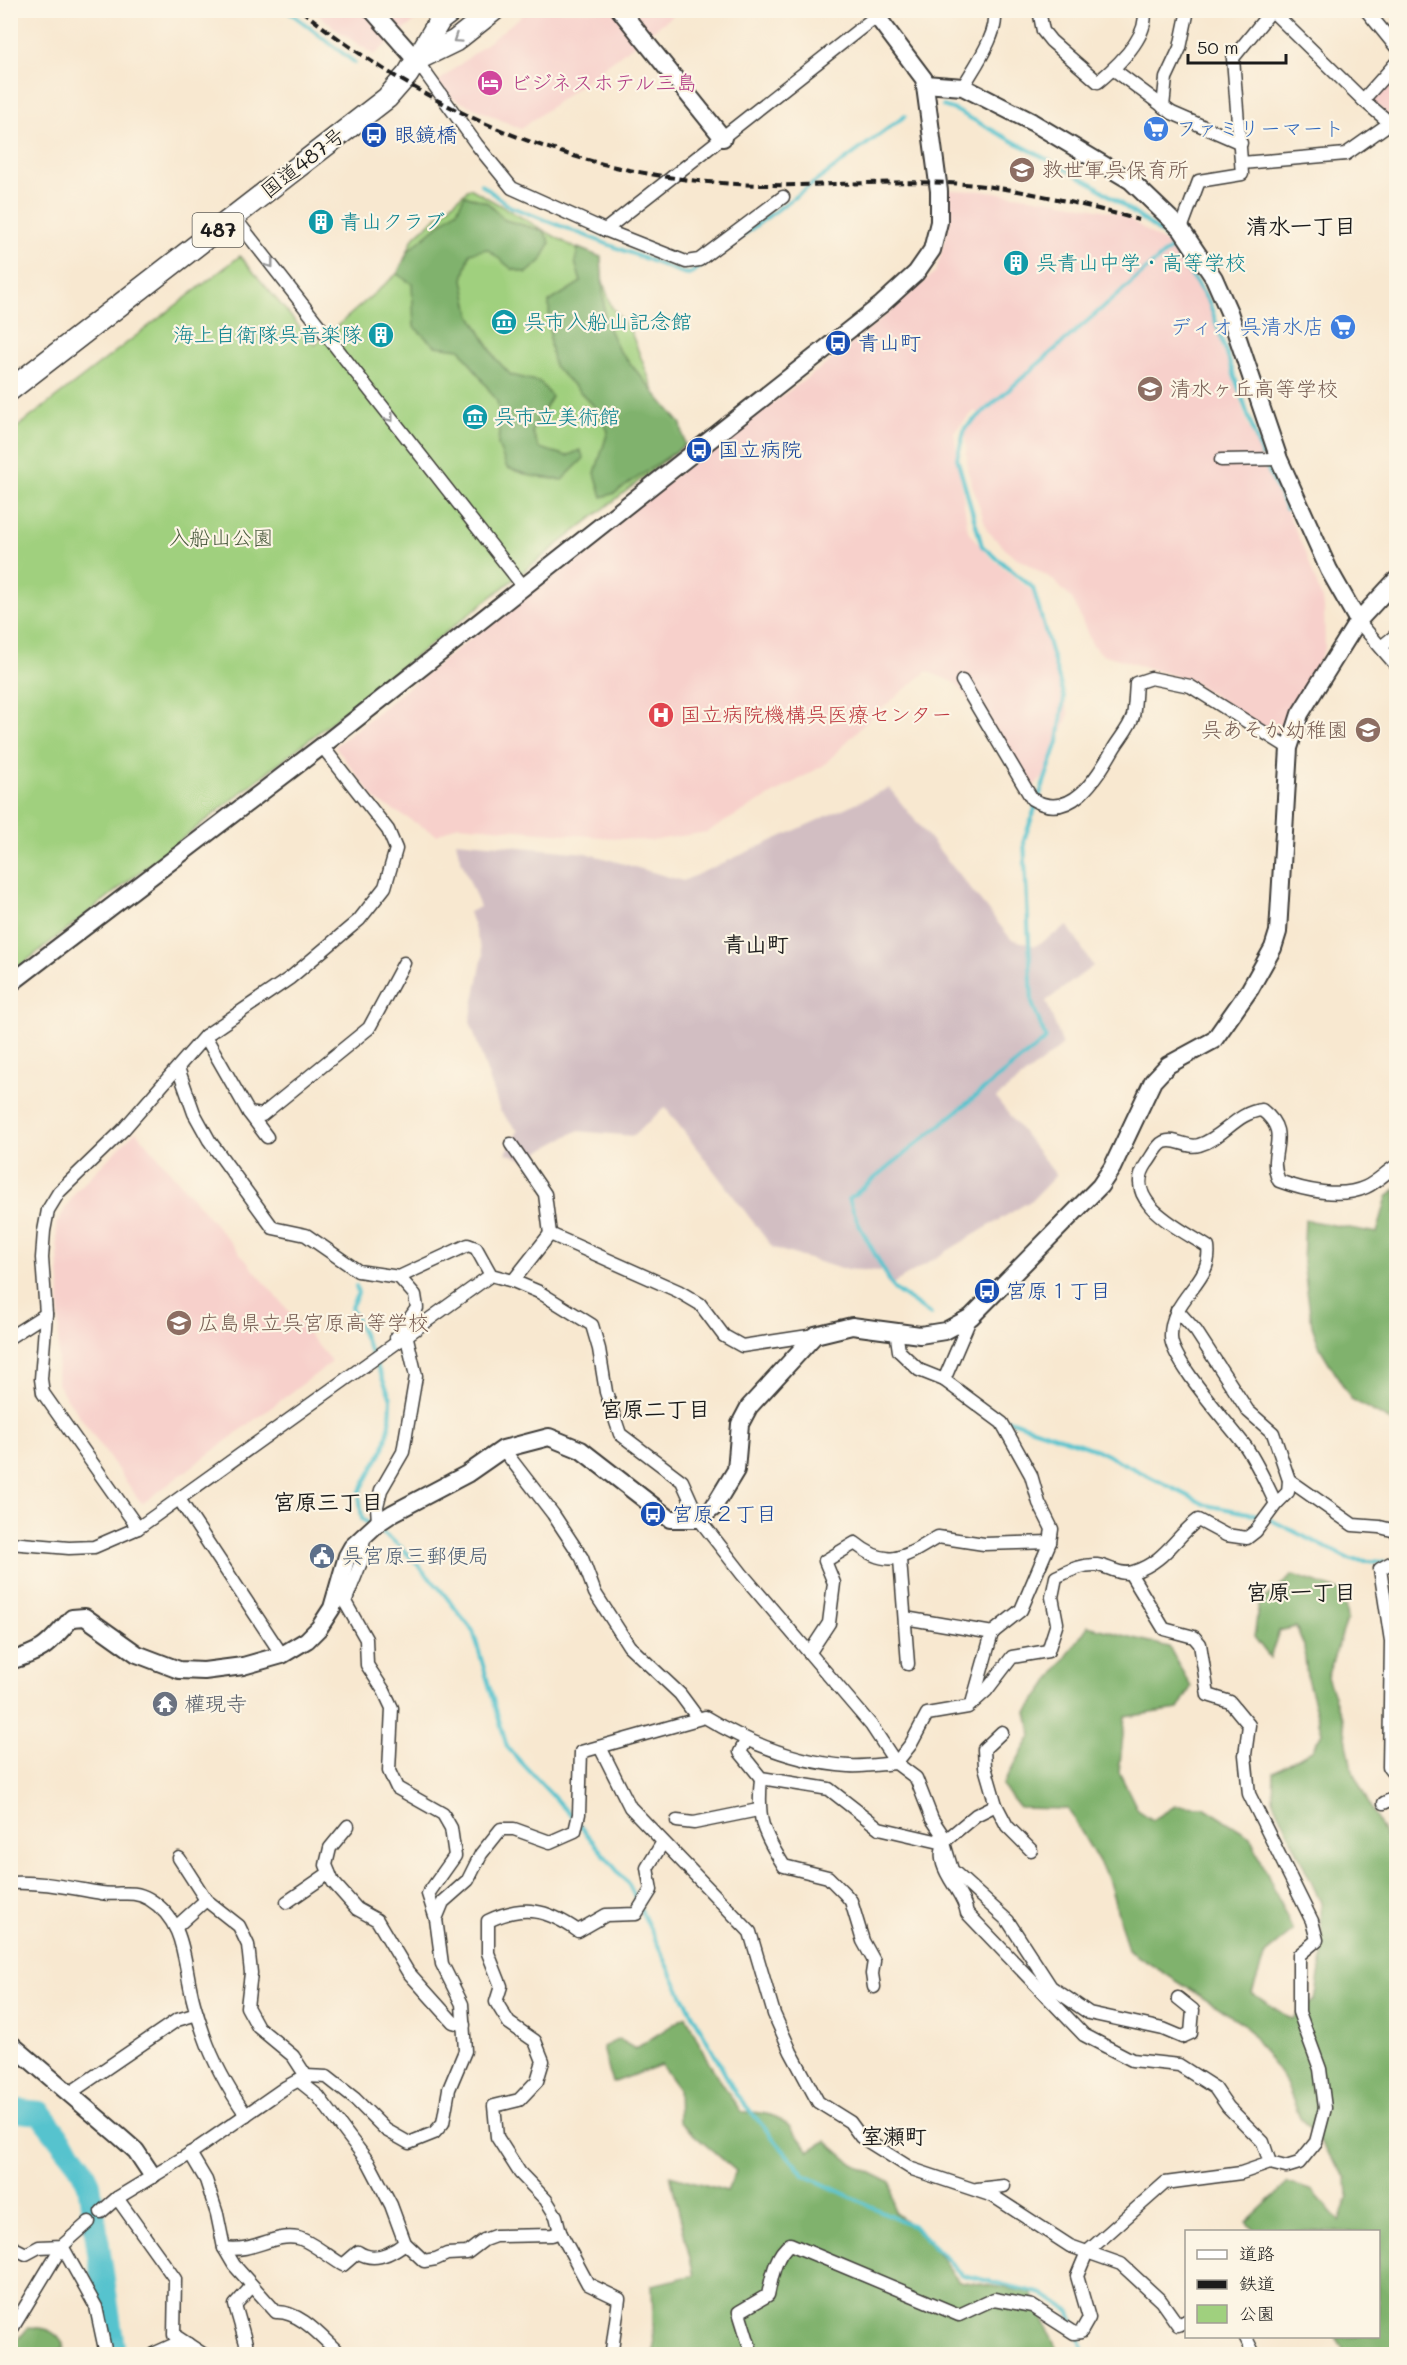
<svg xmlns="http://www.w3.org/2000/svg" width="1407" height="2365" font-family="Mali,'Klee One',sans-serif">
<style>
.built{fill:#f7d0cb}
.industrial{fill:#d2bec2}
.green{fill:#a0d07e;stroke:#5e764d;stroke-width:1.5}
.forest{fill:#80b26d;stroke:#4e6744;stroke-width:1.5}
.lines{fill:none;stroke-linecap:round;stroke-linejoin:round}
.stream{stroke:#56c3ce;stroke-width:4}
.river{stroke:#56c3ce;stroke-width:24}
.street-casing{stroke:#3d3b37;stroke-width:15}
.secondary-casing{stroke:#3d3b37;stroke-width:20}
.highway-casing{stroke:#3d3b37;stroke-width:24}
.street{stroke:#fff;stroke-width:12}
.secondary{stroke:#fff;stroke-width:16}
.highway{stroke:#fff;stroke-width:21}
.rail{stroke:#1c1c1c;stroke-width:4;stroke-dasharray:9 4.5;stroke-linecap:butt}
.oneway{stroke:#999}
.labels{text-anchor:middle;stroke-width:4.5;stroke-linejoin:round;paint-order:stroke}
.shield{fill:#fcf5e5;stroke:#5f5d58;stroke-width:1.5}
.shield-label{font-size:20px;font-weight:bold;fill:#1c1c1c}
.hotel-label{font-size:21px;fill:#b23c85;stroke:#fcf5e5;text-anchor:start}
.shop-label{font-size:21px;fill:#366cbe;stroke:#fcf5e5;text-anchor:start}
.transit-label{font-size:21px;fill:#164399;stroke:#fcf5e5;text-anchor:start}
.street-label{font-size:21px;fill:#1c1c1c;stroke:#fcf5e5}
.education-label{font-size:21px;fill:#785e54;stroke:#fcf5e5;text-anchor:start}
.culture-label{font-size:21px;fill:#0d838f;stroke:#fcf5e5;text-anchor:start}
.park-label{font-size:21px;fill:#4a5b3e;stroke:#fcf5e5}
.health-label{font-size:21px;fill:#be3a42;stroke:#fcf5e5;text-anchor:start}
.service-label{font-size:21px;fill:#4e5e75;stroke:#fcf5e5;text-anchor:start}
.worship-label{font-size:21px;fill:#5b616d;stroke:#fcf5e5;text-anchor:start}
.neighbourhood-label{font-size:22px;font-weight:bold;fill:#1c1c1c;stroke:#fcf5e5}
</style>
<rect width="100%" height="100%" fill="#fcf5e5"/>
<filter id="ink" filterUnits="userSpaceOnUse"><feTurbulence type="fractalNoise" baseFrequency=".0167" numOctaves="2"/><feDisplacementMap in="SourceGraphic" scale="12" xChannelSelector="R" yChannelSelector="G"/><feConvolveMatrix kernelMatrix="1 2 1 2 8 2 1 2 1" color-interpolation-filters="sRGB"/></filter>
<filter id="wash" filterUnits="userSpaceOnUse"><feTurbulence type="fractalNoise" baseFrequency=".008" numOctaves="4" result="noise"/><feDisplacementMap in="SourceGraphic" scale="24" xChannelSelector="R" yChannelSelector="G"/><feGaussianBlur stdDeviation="1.35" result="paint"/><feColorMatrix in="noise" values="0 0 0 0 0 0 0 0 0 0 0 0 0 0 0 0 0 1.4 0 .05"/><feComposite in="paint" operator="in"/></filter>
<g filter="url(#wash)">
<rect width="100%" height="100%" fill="#f8e8d0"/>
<g class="built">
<path d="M314,11h113l-53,44 -37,-25z"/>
<path d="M528,11h151l-158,118 -91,-41z"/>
<path d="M1396,73v50l-24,-21z"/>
<path d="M947,190l39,1 77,11 59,12 46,31 16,16 23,36 40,126 60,133 17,49 1,44 -41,78 -2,13 -91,-59 -89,-27 -10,-10 -19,-44 -21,-21 -43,-26 -22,-23 -19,-58 -3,-44 15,-14 -6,-3 -20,21 14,99 19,23 43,36 3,-2 36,126 -24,62 -14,13 -74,-105 -30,-13 -60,50 -43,44 -117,67 -58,9 -191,-16 -21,10 -61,-35 -41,-54 375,-298 126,-91 56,-47 44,-39 13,-48z"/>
<path d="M136,1131l196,231 -190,142 -85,-120 3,-100 -4,-60 20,-33z"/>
</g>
<path class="industrial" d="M889,788l122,151 24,7 33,-20 25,40 -47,35 17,44 -67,53 60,77 -24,25 -143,86 -7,-15 -40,-2 -69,-21 -108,-141 -32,29 -56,-5 -37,20 -13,10 -21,-8 12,-22 -18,-20 -30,-90 13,-66 -14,-43 11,-5 -21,-52 -3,-14 130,12 97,28z"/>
<path class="green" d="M470,188l126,72 15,46 20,26 23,59 31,54 -674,528 -1,-344 3,-2 -2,-3v-192l229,-176 75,89 84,-73 14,-34z"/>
<g class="forest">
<path d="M465,195l23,8 17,17 39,11 6,12 -9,18 -14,12 -15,-4 -25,-20 -17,4 -7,26 7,35 26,45 15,16 29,7 12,15 -20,34 7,17 28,8 13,-6 4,8 -22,22 -31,-4 -24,-8 -9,-23 2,-28 -3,-16 -37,-52 -25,-3 -21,-19 -2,-43 -15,-10 12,-24 48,-40z"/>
<path d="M578,248l23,9 4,63 13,29 63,75 4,21 -70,48 -13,4 -7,-24 13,-42 -15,-26 -39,-39 -4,-22 -1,-42 32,-20 -6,-20z"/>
<path d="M1396,1189v235l-45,-25 -31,-51 -8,-22 -9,-63 2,-43 72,13 10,-36z"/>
<path d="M1293,1575l51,17 3,28 -20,57 16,43 9,50 44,88v496h-50l-11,-17 43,-1v-104l-123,-1 -9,-9 42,-39 25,8 26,30 9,-25 -1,-18 -47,-61 -16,-38 -40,-55 -116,-74 -20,-72 -40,-69 -48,-1 -18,-22 30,-51 -5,-23 61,-86 81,21 22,40 -13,22 -53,8 -6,55 19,38 15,10 22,-14 29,1 46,29 43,95 -28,23 -13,39 39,26 24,-19 7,-42 -1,-55 -48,-104 1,-27 38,-22 10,-17 -15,-55 -3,-32 -8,-19 -17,4 -9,27 -16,-21 5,-34z"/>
<path d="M686,2016l21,44 34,52c39,-1 46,9 68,39l17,-10 27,23 38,19 3,29 29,22 36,47 72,11 28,62h-405l-2,-69 42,-10 -24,-100 57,16 9,-20 -57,-49 -1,-34 -17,-23 -49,18 -9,-36 16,-8 16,10z"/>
<path d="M29,2327c19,1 27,4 36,20l-13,7h-41v-7z"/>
</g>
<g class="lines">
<g class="stream">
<path d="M287,10l67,52"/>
<path d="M943,106l12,4 138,74 70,50 46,68 53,154"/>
<path d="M481,184l28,22 173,67 8,1 215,-158"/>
<path d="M1265,463l21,46"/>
<path d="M356,1286l2,7 -7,14 40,91 -1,25 -6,25 -25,45 3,26 9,6"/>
<path d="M931,1315l-37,-26 -36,-66 -9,-24 197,-160 -14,-36 -8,-163 34,-98 6,-45 -31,-109 -51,-42 -25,-88 8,-30 207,-181"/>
<path d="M1006,1419l91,31 109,55 57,11 88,44 33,2"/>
<path d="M377,1529l24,18 39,42 33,42 34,116 68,73"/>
<path d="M580,1826l49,59 9,18"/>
<path d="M641,1910l37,77 58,107 68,81 109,51 50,49 80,19 27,18 15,42"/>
</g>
<path class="river" d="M10,2110l30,3 40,52 9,19 25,170"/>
</g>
</g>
<g filter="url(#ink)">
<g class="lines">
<g class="street-casing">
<g id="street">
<path d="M1039,10l4,21 8,10 47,41c18,-15 52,-46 46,-72"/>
<path d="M1271,10l92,90 33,28"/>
<path d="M1366,10l30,37"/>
<path d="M416,60l61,85 35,43 93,42 81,32 13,-2 84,-63"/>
<path d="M1113,69l59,44 69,30"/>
<path d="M963,87c10,-18 38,-56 31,-77"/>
<path d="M1363,100l33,-37"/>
<path d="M1163,107l3,-29 14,-30 8,-38"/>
<path d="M1242,163l104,-9 44,-31"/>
<path d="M234,217l289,369"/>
<path d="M1181,229l18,-48 43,-7 -9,-116 39,-48"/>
<path d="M605,230l279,-220"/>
<path d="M1221,460l58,-1"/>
<path d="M1358,621l38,44"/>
<path d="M1381,647l15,-12"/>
<path d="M962,681l70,118c39,24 65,-22 82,-51 6,-10 16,-21 19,-32 2,-10 2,-22 3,-33l15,-5 39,8 99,62"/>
<path d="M205,1036l44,77 13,2 107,-87 35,-65"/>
<path d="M178,1068l16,45 15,27 64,88 33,7 52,36 41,6 69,-32 8,3 15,27 22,6 37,-47 128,57 22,13 24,32 18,10 73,-11"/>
<path d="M249,1113l18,24"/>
<path d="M511,1144l34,50 5,40"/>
<path d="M513,1281l26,11 53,33 7,24 7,43 14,42 62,47 17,38 43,55 129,151 25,38 20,15 16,41 14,21c-16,27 17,48 21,73l117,122 48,25 47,5 36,23 13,19 35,35 7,21"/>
<path d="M1177,1310l19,21 52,80 25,22 16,47 -1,12 -12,12"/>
<path d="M896,1331l3,20 20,19 25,10 58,43 29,52 8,28 13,26 -2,13 -29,68 -29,23 -19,67"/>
<path d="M10,1337l36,-23"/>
<path d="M396,1338l21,-30 -2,-13 -16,-18"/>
<path d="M944,1380l27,-63"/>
<path d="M503,1449l50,65 29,44 13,35 34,53 51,48 17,23"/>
<path d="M1289,1480l64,45 27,2 16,4"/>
<path d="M179,1499l103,156"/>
<path d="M378,1523l-1,-17 4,-16 22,-38 13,-76 -10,-42"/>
<path d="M138,1528l-95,-135 -2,-14 5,-65 -4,-56 2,-27 4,-21 11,-18 64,-62 82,-94 85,-58 69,-58 26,-33 11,-38 -8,-19 -66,-84"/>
<path d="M10,1543l59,5 25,-1 44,-19 353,-253"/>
<path d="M900,1559l8,105"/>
<path d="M1396,1560l-16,9 11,72 -2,126 7,9"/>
<path d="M905,1618l88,15"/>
<path d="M810,1652l19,-29 5,-40 -9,-22 30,-18c34,28 51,13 83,-6l46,7 66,-2"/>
<path d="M746,1741l-6,11 21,26 68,11 50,39 65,15 8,27 56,51 43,66 38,26 74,16 19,8 9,-4 2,-23 -15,-12"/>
<path d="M600,1747l30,60 120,125 24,82 17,38 27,50 32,20 11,15 51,32 81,27 77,50 51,18 40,37 17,24 8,-4"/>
<path d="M761,1778c-4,42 1,53 23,88l44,11 17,17 6,7 12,40 11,20 -2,13 2,13"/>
<path d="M1384,1803l12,-6"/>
<path d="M996,1805l-11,-38 -1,-18 18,-17"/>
<path d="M677,1821l17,2 64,-13"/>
<path d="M348,1826l-18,22 -4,17 7,17 24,27 20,11 31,52 45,50 11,3"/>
<path d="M946,1840l30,-25 20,-10 11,21 24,24"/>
<path d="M179,1858l27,42 33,26 9,19 3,28 -4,34 11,20 35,29 13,20"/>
<path d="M10,1883c31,-2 61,5 91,10 18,3 31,-4 48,6 38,23 34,64 44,101 3,12 7,23 11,35 10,29 25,55 42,80"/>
<path d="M287,1902l42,-29"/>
<path d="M436,1919l7,-17 25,-22 13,-26 20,-25h13l36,13 25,-11 4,-17 2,-62 124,-35c43,26 93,46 144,49 16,1 32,-2 47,-3l15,-19 16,-30 41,-7 18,-16 26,-34 36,-6 9,-28 -5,-26 4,-20c13,-6 26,-13 41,-12 11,1 23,11 36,7 32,-10 41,-34 65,-52l28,15 21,3 9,-7 20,-27c-9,-19 -18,-39 -30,-57 -16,-22 -75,-86 -75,-110 -1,-40 42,-54 37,-90 -25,-17 -89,-45 -61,-84 5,-6 10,-18 17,-21 12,-5 23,7 35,3 24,-7 38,-33 63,-35 32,25 3,42 17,71 24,9 62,18 87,6 11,-5 20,-15 30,-21"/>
<path d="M176,1927l30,-27"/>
<path d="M298,2080l20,16 51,67 22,42 14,38 19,18 12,-2 11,-5 20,-1 17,-13 11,-4 57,-1 8,-3"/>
<path d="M70,2093l107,-73 20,-6"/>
<path d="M190,2153l16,27 11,34 7,34 10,17 42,47c25,-1 47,27 64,42"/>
<path d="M977,2189l27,-3"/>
<path d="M117,2198l71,-43 98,-68 20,-11 21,1 28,22 31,31 23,13 25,-10 9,-10 6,-34 16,-38 -3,-47 -20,-40 -6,-45 -8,-25 27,-38 -4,-28 -8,-14 -46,-26 -8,-17 3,-63 -8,-17 -17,-26 -1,-26 -21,-37 16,-40 3,-25"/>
<path d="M101,2212l16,-14 58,81 -1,56 29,19"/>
<path d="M10,2246l16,8 13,-7 23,-1 27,-24"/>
<path d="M224,2248c31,5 48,-15 74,-10 11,2 34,21 45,27l15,-13c16,11 33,2 47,-9"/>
<path d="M10,2332l52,-86 34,61 10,47"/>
<path d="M1245,2336l9,18"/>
<path d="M153,2354l20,-9 15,-1"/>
<path d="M249,2354l-14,-49 17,-19"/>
<path d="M614,2354l-2,-4 7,-51 -31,-15 -28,-52 -4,-16 -10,-16 -26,-27 -23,-36 -3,-31 25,-6 18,-19 6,-20 -8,-20 -26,-18 -13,-21 5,-16 -13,-33v-32c35,-17 59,-12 90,10l28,-16 30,-1 15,-24 -4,-22 16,-26"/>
<path d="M752,2354l-13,-42 29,-17c4,-18 7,-40 22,-51l169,71 35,-16 38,7 42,27 7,-1 8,-14 -12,-42 10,-24 78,-69 76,-10 29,-10 16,4 13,-4 17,-21 9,-34 -5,-39 -21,-57v-57l18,-15 -5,-19 -63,-127 -4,-39 4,-30 -19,-23 -22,-7 -8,-51 -6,-7 -30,-8 -34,-56"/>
</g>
</g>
<g class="secondary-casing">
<g id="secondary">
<path d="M372,10l44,50"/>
<path d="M620,10l103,128"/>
<path d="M925,84l38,3 69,35 99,59 50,48 33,49 15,34 50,147 50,111 29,51"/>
<path d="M10,984l312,-238 560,-442 34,-31 16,-23 7,-28v-31l-15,-112 -52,-69"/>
<path d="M10,1661c37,-11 37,-16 62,-43l13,-1 52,37 42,16 25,1 39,-5 39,-11 25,-15 12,-12 13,-20 15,-52 5,-9 26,-24 15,-10 74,-39 36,-25 46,-12 32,13 89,69h29l14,-11 23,-38 4,-46 9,-17 66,-72 37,-9 68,9 25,-4 26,-14 129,-131 12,-18 41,-87 15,-16 46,-25 36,-51 23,-41 5,-16 11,-184 11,-34 58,-93 38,-41"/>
<path d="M10,2043l109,93 17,15 16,24"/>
</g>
</g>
<g class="highway-casing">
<g id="highway">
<path d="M416,60l39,-19 39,-31"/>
<path d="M10,390l377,-292 21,-24 32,-54 13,-10"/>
</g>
</g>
<use href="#street" class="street"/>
<use href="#secondary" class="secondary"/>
<use href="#highway" class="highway"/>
<path class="rail" d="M301,10c127,102 272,165 435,174 70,4 142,-4 212,-1 65,3 129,20 191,37"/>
</g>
<defs><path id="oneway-chevron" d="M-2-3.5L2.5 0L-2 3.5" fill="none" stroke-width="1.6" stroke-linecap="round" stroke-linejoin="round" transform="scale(1.5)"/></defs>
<g class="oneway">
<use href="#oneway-chevron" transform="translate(457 39) rotate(146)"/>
<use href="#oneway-chevron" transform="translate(270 264) rotate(52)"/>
<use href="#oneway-chevron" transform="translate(390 418) rotate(52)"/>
</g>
</g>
<defs>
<g id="hotel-disc" transform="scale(1.35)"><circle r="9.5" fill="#d1479c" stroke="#fcf5e5"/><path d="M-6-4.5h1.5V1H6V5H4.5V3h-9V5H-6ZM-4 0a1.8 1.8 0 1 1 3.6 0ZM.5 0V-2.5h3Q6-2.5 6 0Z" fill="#fff"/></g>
<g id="supermarket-disc" transform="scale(1.35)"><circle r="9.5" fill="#3f7fe0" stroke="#fcf5e5"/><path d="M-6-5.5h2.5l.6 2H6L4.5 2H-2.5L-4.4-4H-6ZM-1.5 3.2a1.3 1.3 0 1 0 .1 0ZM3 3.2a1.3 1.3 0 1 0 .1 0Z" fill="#fff"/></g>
<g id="bus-disc" transform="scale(1.35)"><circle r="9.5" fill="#1a4fb4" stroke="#fcf5e5"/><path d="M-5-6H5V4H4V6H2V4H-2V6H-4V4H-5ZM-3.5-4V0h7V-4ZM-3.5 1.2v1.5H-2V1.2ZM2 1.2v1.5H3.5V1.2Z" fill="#fff"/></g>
<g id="school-disc" transform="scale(1.35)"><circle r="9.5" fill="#8d6e63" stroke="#fcf5e5"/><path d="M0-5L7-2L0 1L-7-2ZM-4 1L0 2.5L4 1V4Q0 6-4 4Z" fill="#fff"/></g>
<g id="building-disc" transform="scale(1.35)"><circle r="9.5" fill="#0f9aa8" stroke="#fcf5e5"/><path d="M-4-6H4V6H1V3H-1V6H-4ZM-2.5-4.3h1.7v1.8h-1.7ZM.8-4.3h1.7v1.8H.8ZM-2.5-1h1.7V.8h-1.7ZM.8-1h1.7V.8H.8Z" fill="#fff"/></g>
<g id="museum-disc" transform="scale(1.35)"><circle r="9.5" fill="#0f9aa8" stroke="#fcf5e5"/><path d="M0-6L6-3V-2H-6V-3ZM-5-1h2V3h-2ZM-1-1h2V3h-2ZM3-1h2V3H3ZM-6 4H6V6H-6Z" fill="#fff"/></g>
<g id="hospital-disc" transform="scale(1.35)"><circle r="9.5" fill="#e0444e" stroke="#fcf5e5"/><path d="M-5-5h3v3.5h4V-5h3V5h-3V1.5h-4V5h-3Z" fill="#fff"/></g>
<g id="civic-disc" transform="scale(1.35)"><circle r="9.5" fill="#5c6f8a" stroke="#fcf5e5"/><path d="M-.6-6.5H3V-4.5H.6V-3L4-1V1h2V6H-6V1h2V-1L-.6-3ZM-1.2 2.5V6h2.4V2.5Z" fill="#fff"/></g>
<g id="temple-disc" transform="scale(1.35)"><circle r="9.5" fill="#6b7280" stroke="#fcf5e5"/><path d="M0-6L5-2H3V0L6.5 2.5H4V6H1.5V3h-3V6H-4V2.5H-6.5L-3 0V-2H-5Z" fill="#fff"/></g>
</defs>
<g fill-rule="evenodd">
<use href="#hotel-disc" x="490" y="83"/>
<use href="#supermarket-disc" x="1156" y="129"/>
<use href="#bus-disc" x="374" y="135"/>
<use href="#school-disc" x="1022" y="170"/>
<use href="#building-disc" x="321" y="222"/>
<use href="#building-disc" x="1016" y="263"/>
<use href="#museum-disc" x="504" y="322"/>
<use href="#supermarket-disc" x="1343" y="327"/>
<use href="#building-disc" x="381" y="335"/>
<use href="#bus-disc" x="838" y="343"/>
<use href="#school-disc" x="1150" y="389"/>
<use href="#museum-disc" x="475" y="417"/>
<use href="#bus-disc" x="699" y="450"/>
<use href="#hospital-disc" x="661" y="715"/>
<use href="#school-disc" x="1368" y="730"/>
<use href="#bus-disc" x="987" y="1291"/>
<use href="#school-disc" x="179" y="1323"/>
<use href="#bus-disc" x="653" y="1514"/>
<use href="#civic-disc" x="322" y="1556"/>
<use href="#temple-disc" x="165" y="1704"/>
</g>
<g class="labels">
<rect class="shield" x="192.5" y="213" width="51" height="34" rx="4.5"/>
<g class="shield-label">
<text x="218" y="237">487</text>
</g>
<g class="hotel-label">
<text x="510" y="90">ビジネスホテル三島</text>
</g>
<g class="shop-label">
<text x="1176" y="136">ファミリーマート</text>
<text x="1324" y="334" text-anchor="end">ディオ 呉清水店</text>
</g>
<g class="transit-label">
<text x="394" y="142">眼鏡橋</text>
<text x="858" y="350">青山町</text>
<text x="718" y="457">国立病院</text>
<text x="1006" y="1298">宮原１丁目</text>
<text x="672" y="1521">宮原２丁目</text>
</g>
<g class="street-label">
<text transform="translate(303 163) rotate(-38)" y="7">国道487号</text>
</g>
<g class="education-label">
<text x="1042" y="177">救世軍呉保育所</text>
<text x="1170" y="396">清水ヶ丘高等学校</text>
<text x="1348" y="737" text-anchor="end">呉あそか幼稚園</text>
<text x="198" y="1330">広島県立呉宮原高等学校</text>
</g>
<g class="culture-label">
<text x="340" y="229">青山クラブ</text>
<text x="1036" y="270">呉青山中学・高等学校</text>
<text x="524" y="329">呉市入船山記念館</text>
<text x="362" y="342" text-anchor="end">海上自衛隊呉音楽隊</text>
<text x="494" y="424">呉市立美術館</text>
</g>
<g class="park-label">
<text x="221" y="545">入船山公園</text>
</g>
<g class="health-label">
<text x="680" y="722">国立病院機構呉医療センター</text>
</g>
<g class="service-label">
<text x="342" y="1563">呉宮原三郵便局</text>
</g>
<g class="worship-label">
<text x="184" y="1711">權現寺</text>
</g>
<g class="neighbourhood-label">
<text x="1301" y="234">清水一丁目</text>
<text x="756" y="952">青山町</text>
<text x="655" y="1417">宮原二丁目</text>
<text x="328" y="1510">宮原三丁目</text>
<text x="1301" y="1600">宮原一丁目</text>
<text x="894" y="2144">室瀬町</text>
</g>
</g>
<rect width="1407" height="2365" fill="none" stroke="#fcf5e5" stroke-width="36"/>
<rect x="1185" y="2230" width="195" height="108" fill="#fcf5e5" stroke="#a29e95" stroke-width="1.5"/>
<rect x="1197" y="2250" width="30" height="9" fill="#ffffff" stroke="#a29e95" stroke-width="1.5"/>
<text x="1239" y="2260" font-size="18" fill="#1c1c1c">道路</text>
<rect x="1197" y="2280" width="30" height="9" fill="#1c1c1c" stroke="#a29e95" stroke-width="1.5"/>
<text x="1239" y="2290" font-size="18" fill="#1c1c1c">鉄道</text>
<rect x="1197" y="2305" width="30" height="18" fill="#a0d07e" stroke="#a29e95" stroke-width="1.5"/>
<text x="1239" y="2320" font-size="18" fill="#1c1c1c">公園</text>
<path d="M1188 54v9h98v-9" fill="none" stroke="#1c1c1c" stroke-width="3"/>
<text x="1197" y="54" font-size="18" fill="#1c1c1c" stroke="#fcf5e5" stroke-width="4.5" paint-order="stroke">50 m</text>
</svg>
